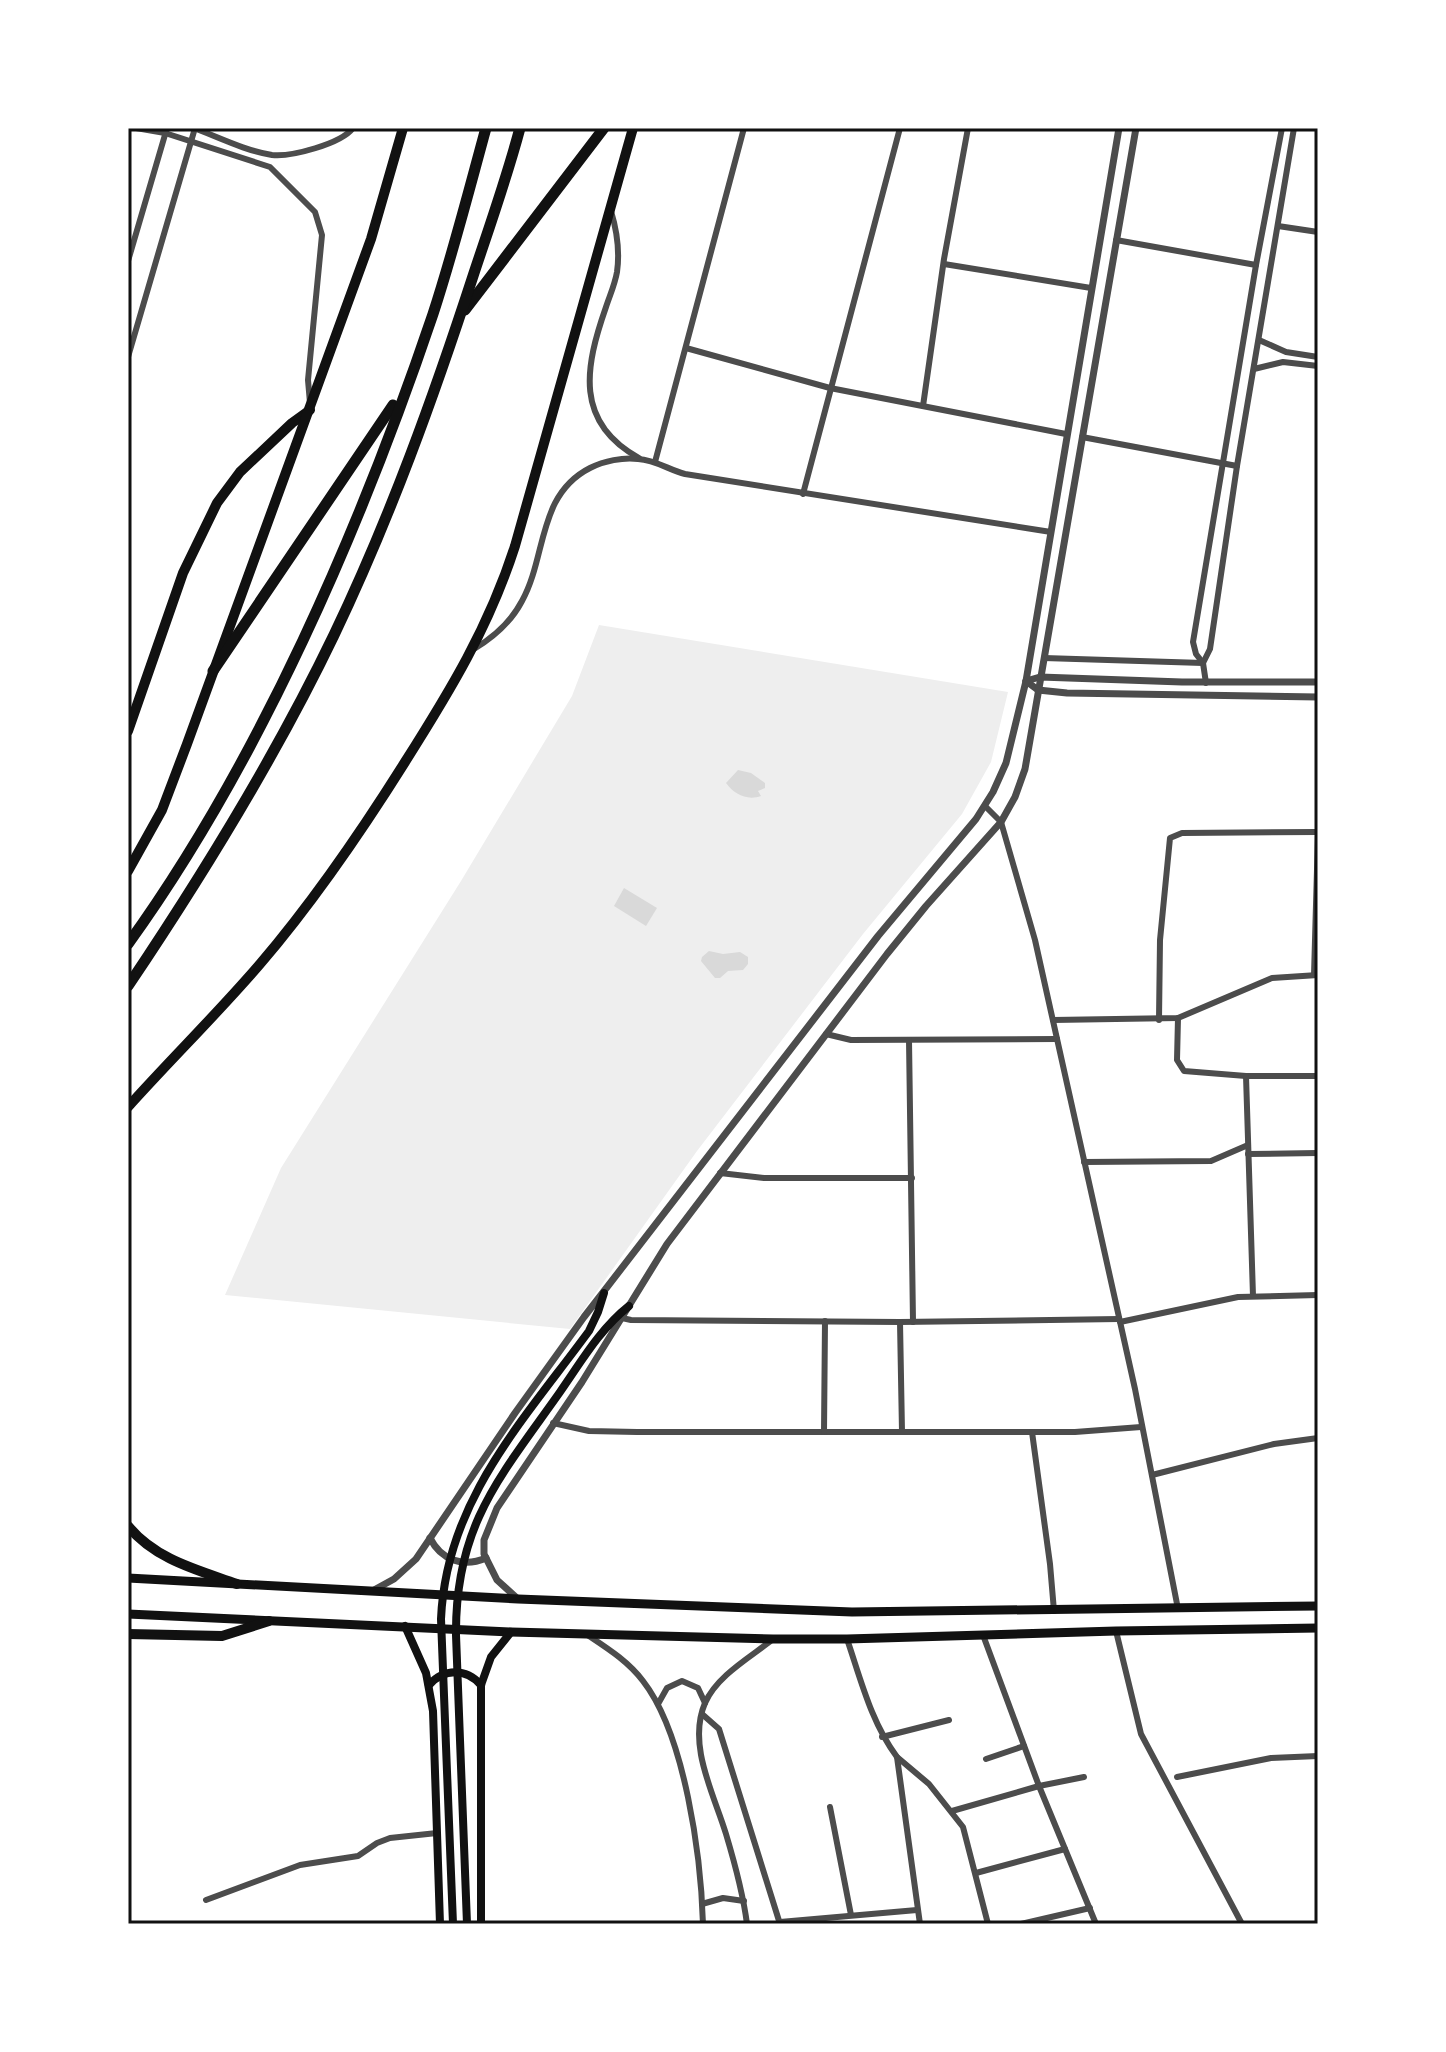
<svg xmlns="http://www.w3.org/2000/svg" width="1446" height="2052" font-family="'Work Sans',sans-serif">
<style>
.green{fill:#eee}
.water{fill:#d9d9d9}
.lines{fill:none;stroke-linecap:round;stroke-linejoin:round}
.minor{stroke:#4c4c4c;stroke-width:6}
.tertiary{stroke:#4c4c4c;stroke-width:7}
.secondary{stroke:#111;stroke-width:8}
.primary{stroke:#111;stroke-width:9}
.trunk{stroke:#111;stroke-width:10}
.motorway{stroke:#111;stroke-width:11}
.neatline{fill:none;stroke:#111;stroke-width:3}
</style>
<rect width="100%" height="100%" fill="#fff"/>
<path class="green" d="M599,625l409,67 -17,70 -29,52 -99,120 -166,217 -127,178 -345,-34 56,-127 180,-287 111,-185z"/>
<g class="water">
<path d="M738,770l13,3 14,10v5l-7,3 3,5c-14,5 -27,-2 -35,-13z"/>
<path d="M624,888l33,20 -11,18 -32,-20z"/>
<path d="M709,951l14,3 17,-2 8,5v7l-5,6 -15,1 -8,7h-5l-14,-17 1,-4z"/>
</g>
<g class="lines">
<g class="minor">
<path d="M136,128l29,5 105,34 45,45 7,23 -14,145 2,23"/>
<path d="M194,128c24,9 52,23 78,27 19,2 69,-11 81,-27"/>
<path d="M611,211c6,20 9,40 6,61 -2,12 -7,23 -11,35 -21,60 -32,115 33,151"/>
<path d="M1278,226l40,6"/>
<path d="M1116,240l140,25"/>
<path d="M128,261l39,-133"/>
<path d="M944,264l147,24"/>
<path d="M1259,340l27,12 32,5"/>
<path d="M686,348l144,40 236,46"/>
<path d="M128,357l67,-229"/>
<path d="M1254,369l29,-7 35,4"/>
<path d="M923,406l21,-147 24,-131"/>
<path d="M1082,437l155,29"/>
<path d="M655,462l89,-334"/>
<path d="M803,494l97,-366"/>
<path d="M474,649c20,-12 37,-27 48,-48 25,-45 15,-106 68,-133 14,-7 33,-11 48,-9 18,1 31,11 47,15l366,58"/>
<path d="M1044,658l159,5"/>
<path d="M1203,663l7,-14 27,-183 57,-338"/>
<path d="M1206,683l-3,-20 -7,-9 -3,-12 63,-377 26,-137"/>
<path d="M985,806l16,16 34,118 100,449 43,220"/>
<path d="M1314,975l4,-141"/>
<path d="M1178,1018l-1,42 7,11 62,5h72"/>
<path d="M1053,1020l125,-2 94,-40 46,-3"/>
<path d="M1159,1020l1,-80 10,-102 12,-5 136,-1"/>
<path d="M826,1034l25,6 206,-1"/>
<path d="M909,1040l4,282"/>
<path d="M1246,1076l7,220"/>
<path d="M1248,1154l70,-1"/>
<path d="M1084,1162l127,-1 37,-16"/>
<path d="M720,1173l44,5h148"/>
<path d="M622,1318l9,2 269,2 219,-3"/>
<path d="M900,1322l2,110"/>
<path d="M1120,1322l118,-25 80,-2"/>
<path d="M553,1423l36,8 48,1h438l66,-5"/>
<path d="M824,1432l1,-111"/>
<path d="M1032,1432l18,132 4,47"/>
<path d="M1152,1475l122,-31 44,-6"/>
<path d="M1116,1631l25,103 101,190"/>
<path d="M586,1634c21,14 42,27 57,47 42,54 58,175 60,243"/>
<path d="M983,1635l56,151 57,138"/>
<path d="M847,1639c14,41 24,83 50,118l23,167"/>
<path d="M658,1704l9,-16 15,-7 16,7 7,15"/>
<path d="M702,1714l17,15 61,195"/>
<path d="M882,1737l67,-17"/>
<path d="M897,1757l32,27 34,43 25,97"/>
<path d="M986,1759l38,-13"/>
<path d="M1177,1777l94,-19 47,-2"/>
<path d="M830,1807l21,108"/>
<path d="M952,1811l87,-25 45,-9"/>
<path d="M976,1873l89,-24"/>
<path d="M206,1900l94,-35 58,-9 19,-13 13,-5 47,-5"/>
<path d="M702,1904l21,-6 21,3"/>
<path d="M780,1922l137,-12"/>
<path d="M747,1924c-4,-31 -12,-60 -21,-90 -12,-40 -39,-89 -21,-131 12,-27 44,-45 67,-63"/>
<path d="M1021,1924l69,-16"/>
</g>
<g class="tertiary">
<path d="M1026,681l12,9 29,3 251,4"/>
<path d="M1026,681l14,-4 142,5h136"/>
<path d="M430,1538c11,22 33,30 56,20"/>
<path d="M374,1590l20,-11 22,-20 99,-146 69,-96 294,-381 98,-117 17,-27 13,-29 20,-82 93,-553"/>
<path d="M518,1599l-21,-19 -13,-26v-14l13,-32 85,-126 85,-138 220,-290 39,-48 75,-84 14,-25 10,-28 111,-641"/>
</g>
<g class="secondary">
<path d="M405,1626l21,47 7,38 7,213"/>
<path d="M429,1685c15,-17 37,-17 52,0"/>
<path d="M453,1924l-12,-305c5,-118 82,-198 148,-288l9,-19 6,-19"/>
<path d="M467,1924l-11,-289c-1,-110 44,-158 104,-243 21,-30 40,-63 69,-86"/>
<path d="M481,1924v-239l10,-28 20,-25"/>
</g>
<g class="primary">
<path d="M128,1578l390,21 334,13 466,-6"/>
<path d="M128,1614l383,18 262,7h74l269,-8 202,-3"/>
</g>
<g class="trunk">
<path d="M128,731l55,-158 34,-70 23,-31 52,-49 18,-13"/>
<path d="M128,871l34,-61 25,-66 184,-505 32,-111"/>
<path d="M128,1107c43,-48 90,-94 132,-143 54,-63 101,-132 145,-202 45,-71 84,-135 110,-216l118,-418"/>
<path d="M128,1526c28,34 70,44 109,58"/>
<path d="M128,1634l94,2 47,-15"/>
</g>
<g class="motorway">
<path d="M465,310l139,-182"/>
<path d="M213,671l180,-266"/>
<path d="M128,944c132,-183 233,-417 305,-630 20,-61 36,-124 53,-186"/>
<path d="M128,986c76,-113 147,-228 206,-351 56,-117 100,-239 140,-362 16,-48 33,-96 46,-145"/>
</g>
</g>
<rect width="1446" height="2052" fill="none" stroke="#ffffff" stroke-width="260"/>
<rect x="130" y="130" width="1186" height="1792" class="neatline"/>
</svg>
